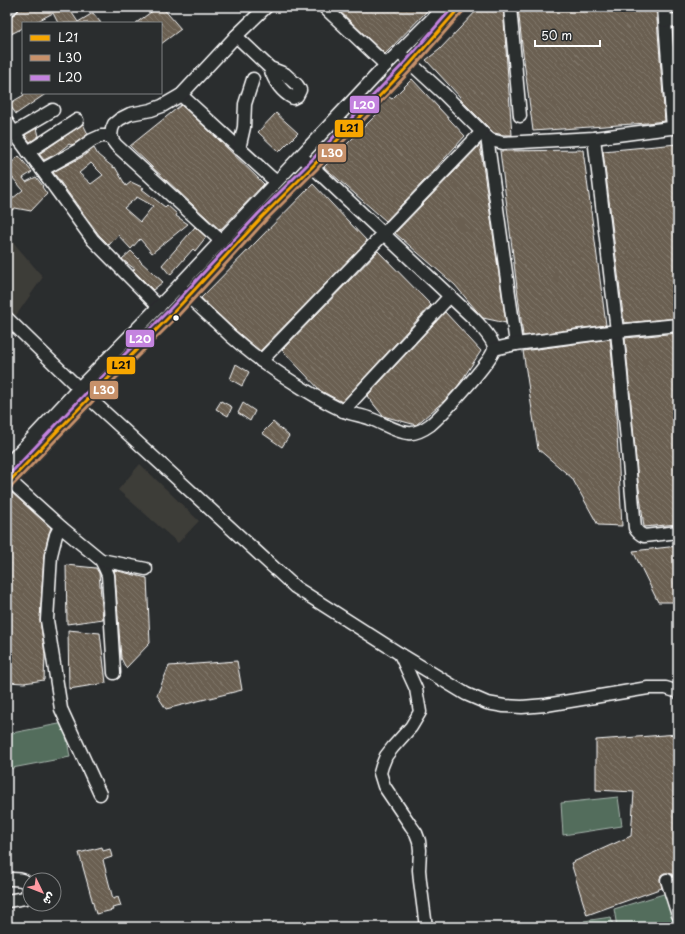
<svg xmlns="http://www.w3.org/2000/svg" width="685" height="934" font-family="'Playpen Sans','Playpen Sans Arabic',sans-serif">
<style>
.built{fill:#3d3c38}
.green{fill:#526d5c;stroke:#a8b6ae}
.building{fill:url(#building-back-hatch);stroke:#fff;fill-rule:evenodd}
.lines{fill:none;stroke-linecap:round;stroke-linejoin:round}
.minor-casing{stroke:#fff;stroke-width:15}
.minor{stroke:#2a2d2e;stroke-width:12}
.bus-1-casing{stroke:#2a2d2e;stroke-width:6}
.bus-2-casing{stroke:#2a2d2e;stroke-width:6}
.bus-3-casing{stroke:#2a2d2e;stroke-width:6}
.bus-1{stroke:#f7a600;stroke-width:3}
.bus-2{stroke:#c7916a;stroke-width:3}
.bus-3{stroke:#c483df;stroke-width:3}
.bus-dot{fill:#fff;stroke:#2a2d2e;stroke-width:1.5}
.line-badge{stroke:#2a2d2e;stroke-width:1.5}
.badge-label{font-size:11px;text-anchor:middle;font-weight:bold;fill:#fff}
.pale-badge-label{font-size:11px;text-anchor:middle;font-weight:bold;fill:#111}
</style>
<defs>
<pattern id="building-back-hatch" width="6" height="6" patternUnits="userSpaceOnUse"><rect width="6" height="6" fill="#6a5f51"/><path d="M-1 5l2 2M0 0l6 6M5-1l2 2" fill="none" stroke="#80776b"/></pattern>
</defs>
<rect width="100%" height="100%" fill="#2a2d2e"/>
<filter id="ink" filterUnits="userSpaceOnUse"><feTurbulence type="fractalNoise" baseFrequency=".025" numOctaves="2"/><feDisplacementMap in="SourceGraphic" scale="8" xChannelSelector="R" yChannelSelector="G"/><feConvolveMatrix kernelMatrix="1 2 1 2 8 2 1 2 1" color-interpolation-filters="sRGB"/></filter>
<g filter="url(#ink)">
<g class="built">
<path d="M7,235l36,42 -28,40 -8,-7z"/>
<path d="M140,464l59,57 -21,22 -60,-53z"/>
</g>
<g class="green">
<path d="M64,723l6,34 -63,12v-35z"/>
<path d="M618,797l4,29 -59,9 -2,-32z"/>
<path d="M667,893l10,34h-60l-3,-18z"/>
<path d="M611,917l2,10h-28l-1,-6z"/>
</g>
<g class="building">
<path d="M19,7h49l10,15 15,-9 8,10h-43l-5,-10 -19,10h-11v5l-16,8v-19l4,-1 5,-3 3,-3z"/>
<path d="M158,7h4l19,22 -20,15v-21h-25z"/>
<path d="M335,7h96l-46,47z"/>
<path d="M480,7h23l9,128h-8l-10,-2 -33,-33 -1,-3 -34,-37 13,-10z"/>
<path d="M518,7h138l9,114 -18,2 -114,8 -11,-86z"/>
<rect x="672" y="7" width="6" height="6"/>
<path d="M412,79l53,57 -41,45 -38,40 -62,-54 55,-55 -3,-2 13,-13 3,2z"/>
<path d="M22,93h25l-31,21 -7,-10 8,-5 7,-4z"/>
<path d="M181,105l36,33 47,46 -44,46 -68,-63 -22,-21z"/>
<path d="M276,113l22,20 -19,19 -21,-20z"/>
<path d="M83,124l5,10 -14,10 -3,1 -2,-1 -13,10 -12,6 -5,-6z"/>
<path d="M37,128l2,8 -9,6 -5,-7z"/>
<path d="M677,144l1,13v161l-54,5 -21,-172z"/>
<path d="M480,145l12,81 14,97 -23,-5 -8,-9 -20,-24 -60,-52z"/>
<path d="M94,148l4,7 16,13 1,-1 11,19 5,-4 13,6 -2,1 23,18 2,-2 10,9 -1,2 12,8 -36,29 -12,-14 -9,10 -13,-14 -9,10 -10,-10 -27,-37 -19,-26 29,-15zM91,163l12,12 -12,9 -12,-11zM137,197l16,9 -13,16 -16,-14z"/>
<path d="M583,150l23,175 -83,11 -23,-185z"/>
<path d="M19,156l13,16 -9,6 3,4 10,-5 7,9 -1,1 5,7 -16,17 -16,-3 -3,2 -5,-5v-2l16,-13 -11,-13 -5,4v-14z"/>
<path d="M313,184l54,57 -107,110 -25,-21 -34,-32z"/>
<path d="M195,227l11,10 -11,14 -2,-2 -23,26 -8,-10z"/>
<path d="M131,251l9,9v1l23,21 -10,8 -20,-20 2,-1 -7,-5 -6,-5z"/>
<path d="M378,251l53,54 -89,97 -21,-11 -39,-41z"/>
<path d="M445,312l36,39 -23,35 -14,15 -28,24 -33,-9 -16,-20z"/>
<path d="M678,333v191l-34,3 -6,-46 -13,-143z"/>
<path d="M610,339l4,39 8,148 -24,-1 -26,-47 -34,-29 -15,-98z"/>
<path d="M236,364l13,8 -7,14 -12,-7z"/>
<path d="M221,401l11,6 -4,9 -12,-7z"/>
<path d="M243,403l12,8 -5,10 -12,-8z"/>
<path d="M273,422l16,14 -7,11 -20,-14z"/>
<path d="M11,492l40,36 -2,5 -5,22 -4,65 5,34 -1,26 -20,3 -17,-1v-183z"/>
<path d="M678,546v56h-20l-25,-51z"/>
<path d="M66,565l30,3 3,5 4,46 -36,5z"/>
<path d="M114,570l33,8 3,65 -24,25 -5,-10 -6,-83z"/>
<path d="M68,630l32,3 6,50 -37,6z"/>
<path d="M237,661l5,29 -76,19 -9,-14 12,-29z"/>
<path d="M678,734v148l-2,1 -4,-9 -4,-1h-4l-3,2 -1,4 2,9 -75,27 -16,-52 60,-27 3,-44 -38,-2v-50z"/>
<path d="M102,847l1,4 7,-2 2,8 -9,3 10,39 5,-2 3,9 -9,2 1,2 -17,4 -17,-61z"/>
</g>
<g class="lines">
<g class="minor-casing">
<g id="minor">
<path d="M324,7l62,58"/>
<path d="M510,7l10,109"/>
<path d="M664,7l9,121"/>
<path d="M7,10l5,-3"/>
<path d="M665,21l13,-1"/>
<path d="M236,36l34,32 15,6 12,11 2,3 1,2 -3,6 -4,2c-13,-7 -19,-17 -23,-30"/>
<path d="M405,58l39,36 43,43 4,3 12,3 91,-5 84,-11"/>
<path d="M181,95l95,87"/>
<path d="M7,122l7,11 28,37 51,70 66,67"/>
<path d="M14,133l39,-23"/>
<path d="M487,137l29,207"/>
<path d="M594,138l23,193 18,197c2,4 4,6 9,8l34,-4"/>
<path d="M239,149l5,-22 1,-23 8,-25"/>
<path d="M28,152l49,-32"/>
<path d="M42,170l36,-20 14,-10 9,-4h10"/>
<path d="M221,241l-105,-96 -3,-4 -2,-5 1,-7 2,-5 6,-5 10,-5 21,-4 11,-4 19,-11 55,-59 30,-29"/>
<path d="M179,286c11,13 24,24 37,36 9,9 19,18 29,26 18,15 38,28 57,40 13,8 26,16 40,22 9,5 20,5 29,9 12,4 24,13 37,14 8,1 15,-3 22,-8 11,-9 62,-64 64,-76 1,-8 -16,-26 -22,-32l-171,-161"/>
<path d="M7,318l82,80 206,189 105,67 66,40 21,9 17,3 18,1 24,-2 102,-17h18l12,4"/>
<path d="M494,349l22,-5 101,-13 61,-6"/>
<path d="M261,361l221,-229"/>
<path d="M343,411l107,-115"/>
<path d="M7,465l72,-77 91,-93 216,-230 58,-58"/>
<path d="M10,481l52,47 39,32 4,8 3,7 6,98"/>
<path d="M7,484l82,-86 84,-85 89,-96 50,-50 98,-103 50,-57"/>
<path d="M62,528l-4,3 -2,4 -5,20 -4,65 14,89 39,85"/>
<path d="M101,560l45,9"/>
<path d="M400,654l16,35 4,23 -9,15 -18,20 -7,9 -4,10 -2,7 4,13 27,40 5,7 3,8 1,9 -1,20 1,11 6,46"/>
<path d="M7,879c7,0 16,-1 21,5l-1,13 -2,1 -18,3"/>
<path d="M667,880l11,35"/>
</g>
</g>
<use href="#minor" class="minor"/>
<g class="bus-1-casing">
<path id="bus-1" d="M7,484l82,-86 84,-85 89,-96 50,-50 98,-103 50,-57"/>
</g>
<g class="bus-2-casing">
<path id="bus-2" d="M11,487l82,-86 84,-84 89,-97 50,-50 98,-103 50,-57"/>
</g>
<g class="bus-3-casing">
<path id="bus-3" d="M7,477l78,-83 84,-84 89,-96 50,-50 98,-103 47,-54"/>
</g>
<use href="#bus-1" class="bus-1"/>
<use href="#bus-2" class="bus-2"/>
<use href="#bus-3" class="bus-3"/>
</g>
</g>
<circle class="bus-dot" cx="176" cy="318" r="3.5"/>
<g class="line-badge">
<rect x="349" y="95" width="31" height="19" rx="4" fill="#c483df"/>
<rect x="334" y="119" width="30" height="19" rx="4" fill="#f7a600"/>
<rect x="317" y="143" width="30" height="20" rx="4" fill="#c7916a"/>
<rect x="125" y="329" width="30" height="19" rx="4" fill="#c483df"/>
<rect x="106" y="356" width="30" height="19" rx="4" fill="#f7a600"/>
<rect x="89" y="380" width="30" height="20" rx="4" fill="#c7916a"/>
</g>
<g class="badge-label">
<text x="364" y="109">L20</text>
<text x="332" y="157">L30</text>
<text x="140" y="343">L20</text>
<text x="104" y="394">L30</text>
</g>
<g class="pale-badge-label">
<text x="349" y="132">L21</text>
<text x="121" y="369">L21</text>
</g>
<rect width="685" height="934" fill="none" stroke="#2a2d2e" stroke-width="24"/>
<rect x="12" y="12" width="661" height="910" fill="none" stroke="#fff" stroke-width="1.5" filter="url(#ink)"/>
<rect x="22" y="22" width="140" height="72" fill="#2a2d2e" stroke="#7f8182"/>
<rect x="30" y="35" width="20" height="6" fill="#f7a600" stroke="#7f8182"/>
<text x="58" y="42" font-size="12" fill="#ffffff">L21</text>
<rect x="30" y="55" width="20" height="6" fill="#c7916a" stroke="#7f8182"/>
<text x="58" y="62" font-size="12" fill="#ffffff">L30</text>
<rect x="30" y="75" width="20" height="6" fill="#c483df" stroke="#7f8182"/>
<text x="58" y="82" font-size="12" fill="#ffffff">L20</text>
<g transform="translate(42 892) rotate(133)"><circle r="19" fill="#2a2d2e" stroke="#7f8182"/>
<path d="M0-3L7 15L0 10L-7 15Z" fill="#ff9aa2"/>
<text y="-6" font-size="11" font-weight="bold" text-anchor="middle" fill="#ffffff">ش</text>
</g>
<path d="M535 40v6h65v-6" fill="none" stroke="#ffffff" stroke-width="2"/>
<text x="541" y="40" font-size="12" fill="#ffffff" stroke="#2a2d2e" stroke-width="3" paint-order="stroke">50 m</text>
</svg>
